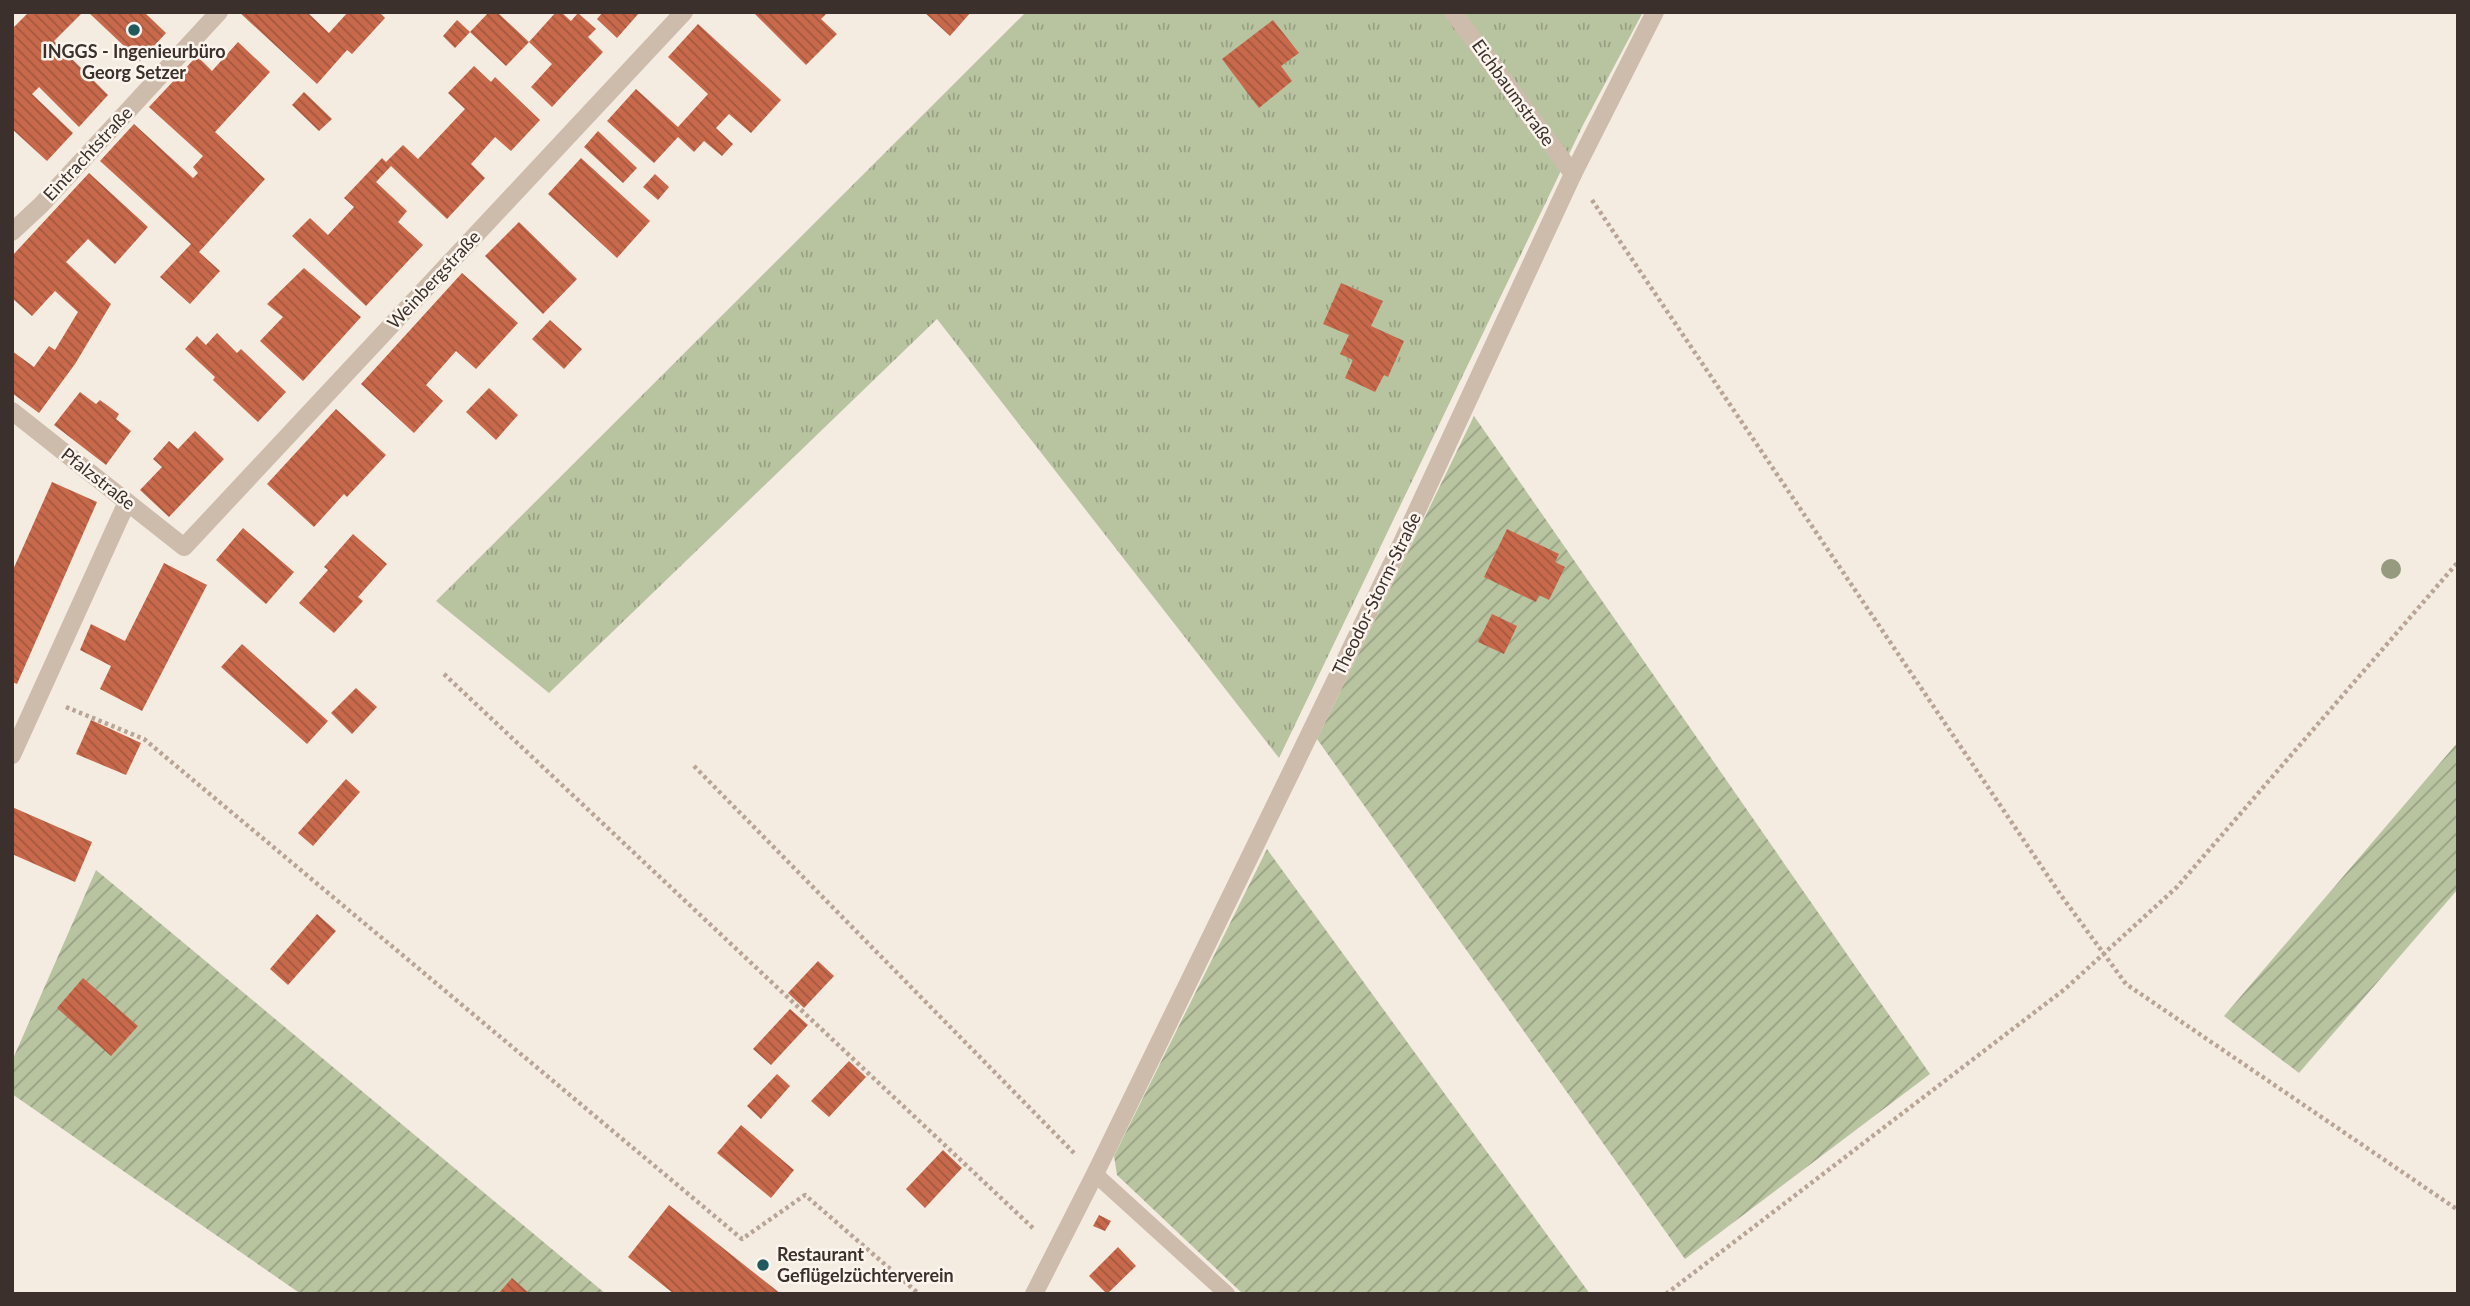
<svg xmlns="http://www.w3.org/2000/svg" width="2470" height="1306" font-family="Lato,sans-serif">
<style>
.grass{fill:url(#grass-tufts)}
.garden{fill:url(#garden-furrows)}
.building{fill:url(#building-back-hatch)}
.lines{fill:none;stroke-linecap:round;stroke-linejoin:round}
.path{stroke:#b9a596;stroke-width:4.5;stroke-dasharray:3.5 3.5;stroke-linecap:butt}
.service{stroke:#cdbbac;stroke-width:16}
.minor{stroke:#cdbbac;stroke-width:18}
.tree{fill:#969b7f}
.poi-dot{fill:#1f5a5e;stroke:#fbf5ee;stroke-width:2.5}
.labels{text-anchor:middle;stroke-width:5;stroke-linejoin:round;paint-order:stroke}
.poi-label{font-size:18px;font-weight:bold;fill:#3b302b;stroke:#fbf5ee}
.street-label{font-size:18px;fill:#3b302b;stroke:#fbf5ee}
</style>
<defs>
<pattern id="grass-tufts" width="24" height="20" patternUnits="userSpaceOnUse" patternTransform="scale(1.75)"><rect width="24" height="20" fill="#b8c4a0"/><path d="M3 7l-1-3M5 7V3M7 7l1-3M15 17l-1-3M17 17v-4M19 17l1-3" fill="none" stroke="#97a083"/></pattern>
<pattern id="garden-furrows" width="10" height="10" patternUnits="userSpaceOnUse" patternTransform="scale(1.75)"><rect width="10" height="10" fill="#b8c4a0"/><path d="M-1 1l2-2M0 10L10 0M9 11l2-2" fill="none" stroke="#97a083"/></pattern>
<pattern id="building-back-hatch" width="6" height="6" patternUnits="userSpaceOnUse" patternTransform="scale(1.75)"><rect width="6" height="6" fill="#c8694b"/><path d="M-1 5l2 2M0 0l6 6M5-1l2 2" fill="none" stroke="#a4573f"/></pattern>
</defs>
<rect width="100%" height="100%" fill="#f4ebe1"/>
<path class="grass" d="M1026,12h617l-60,113 -304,633 -342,-439 -388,374 -113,-92z"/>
<g class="garden">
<path d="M1474,416l456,658 -245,185 -368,-520z"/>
<path d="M2458,742v147l-159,184 -75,-57z"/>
<path d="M1267,849l323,445h-347l-126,-119 -3,-19z"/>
<path d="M96,870l510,424h-305l-289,-200v-33z"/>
</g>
<g class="building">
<path d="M29,12h54l-29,29 54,54 -29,32 -40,-40 -7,7 41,39 -26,28 -35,-32v-100z"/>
<path d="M88,12h56l22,21 -26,28z"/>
<path d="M239,12h68l22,21 19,-21h31l6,6 -33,36 -5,-4 -30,34z"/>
<path d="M489,12h8l32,30 -23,24 -36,-34 -15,16 -12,-12 14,-16 13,12z"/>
<path d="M556,12h5l10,9 7,-8 18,16 -8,8 15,15 -51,55 -21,-20 21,-23 -23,-22z"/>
<path d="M603,12h37l-23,26 -20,-19z"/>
<path d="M753,12h75l-7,7 16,15 -31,31z"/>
<path d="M924,12h47l-21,24z"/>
<path d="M1273,20l26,33 -18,13 11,15 -33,27 -37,-49z"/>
<path d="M698,24l83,76 -30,33 -22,-19 -13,14 17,16 -11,12 -18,-15 -10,11 -16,-15 -24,26 -47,-42 29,-32 42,38 30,-33 -40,-37z"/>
<path d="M238,42l32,30 -55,60 50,47 -66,73 21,19 -30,33 -30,-27 31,-33 -91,-83 34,-37 59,54 5,-5 -5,-6 10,-11 -54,-49 48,-51 15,15z"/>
<path d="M474,66l17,16 4,-5 45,43 -29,31 -16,-14 -24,27 14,14 -38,41 -56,-53 -15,16 31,29 -9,11 25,23 -57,61 -74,-70 18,-18 18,17 26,-28 -10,-9 38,-40 4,4 17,-17 15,14 47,-50 -17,-16z"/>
<path d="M304,92l28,27 -13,12 -27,-26z"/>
<path d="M598,131l39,37 -14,15 -39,-36z"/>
<path d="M581,158l69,63 -33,37 -69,-64z"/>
<path d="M89,173l59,54 -33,37 -27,-25 -22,23 45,42 -36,60 -36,49 -27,-20v-42l22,16 15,-21 6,4 23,-38 -23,-21 -23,25 -20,-18v-42z"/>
<path d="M655,174l14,13 -11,13 -15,-13z"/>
<path d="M519,222l58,57 -34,35 -58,-58z"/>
<path d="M304,268l57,49 -58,64 -43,-40 23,-24 -16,-13z"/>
<path d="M462,273l56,50 -42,46 -20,-18 -30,34 17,16 -29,32 -53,-49z"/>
<path d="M1341,283l42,18 -12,25 33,15 -16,36 -4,-2 -9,17 -30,-14 8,-18 -13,-6 9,-19 -26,-11z"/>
<path d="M550,320l32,29 -18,20 -32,-30z"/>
<path d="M217,333l20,20 4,-4 45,43 -28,30 -45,-42 2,-3 -30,-28 12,-13 9,9z"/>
<path d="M489,388l29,27 -22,25 -30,-28z"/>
<path d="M80,392l16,12 4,-4 19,14 -3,5 15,12 -25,34 -52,-40z"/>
<path d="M336,409l50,46 -39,42 -3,-3 -30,33 -47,-43z"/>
<path d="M195,431l29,28 -55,58 -29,-27 22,-23 -9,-8 16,-18 9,8z"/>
<path d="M52,482l45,20 -80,182 -5,-2v-110z"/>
<path d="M243,528l51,44 -28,32 -50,-44z"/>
<path d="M1507,529l52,25 -4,8 10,5 -16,33 -10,-5 -3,7 -52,-25z"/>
<path d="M353,534l34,30 -29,33 5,4 -29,32 -35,-30 29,-33 -4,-3z"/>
<path d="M164,563l43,22 -65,126 -42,-22 11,-23 -31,-16 11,-26 34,17z"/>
<path d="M1492,614l25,12 -13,28 -26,-12z"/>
<path d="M242,644l86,77 -21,23 -86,-77z"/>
<path d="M356,688l21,19 -25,27 -21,-21z"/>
<path d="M91,720l50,23 -15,32 -50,-21z"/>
<path d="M346,779l14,13 -47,54 -15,-13z"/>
<path d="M12,807l80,35 -17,40 -63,-28z"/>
<path d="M317,914l19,17 -48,54 -18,-16z"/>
<path d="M818,961l16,15 -30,32 -16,-15z"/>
<path d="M83,978l55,48 -27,30 -54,-48z"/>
<path d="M790,1009l18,16 -37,40 -18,-16z"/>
<path d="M849,1061l17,16 -37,40 -18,-16z"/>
<path d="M777,1074l13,12 -29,33 -14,-13z"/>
<path d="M741,1125l53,45 -23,28 -54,-45z"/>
<path d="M943,1150l19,18 -37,40 -19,-19z"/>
<path d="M669,1205l74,59 38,30h-107l-46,-37z"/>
<path d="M1099,1215l12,6 -6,10 -12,-5z"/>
<path d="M1118,1247l18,19 -29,28 -18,-18z"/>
<path d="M512,1278l18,16h-32z"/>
</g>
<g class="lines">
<g class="path">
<path d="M1592,200l468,694 66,90 332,226"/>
<path d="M444,674l591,556"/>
<path d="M66,707l78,32 598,500 63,-44 114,99"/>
<path d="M694,766l380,387"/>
<path d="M1666,1294l399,-305 112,-102 281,-325"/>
</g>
<path class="service" d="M1095,1174l132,120"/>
<g class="minor">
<path d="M1453,12l120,162"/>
<path d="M12,232l29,-27 178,-193"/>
<path d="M12,411l172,136 500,-535"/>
<path d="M12,755l115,-253"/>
<path d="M1034,1294l61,-120 201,-412 104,-215 173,-373 82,-162"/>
</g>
</g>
<circle class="tree" cx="2391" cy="569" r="10"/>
<g class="poi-dot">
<circle cx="134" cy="30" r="7"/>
<circle cx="763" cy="1265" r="7"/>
</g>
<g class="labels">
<g class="poi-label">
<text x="134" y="58">INGGS - Ingenieurbüro<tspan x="134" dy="21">Georg Setzer</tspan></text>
<text x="777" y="1261" text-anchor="start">Restaurant<tspan x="777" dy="21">Geflügelzüchterverein</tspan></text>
</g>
<g class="street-label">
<text transform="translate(1513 93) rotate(54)" y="6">Eichbaumstraße</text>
<text transform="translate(88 154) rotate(-47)" y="6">Eintrachtstraße</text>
<text transform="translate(434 280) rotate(-47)" y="6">Weinbergstraße</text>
<text transform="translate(98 479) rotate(38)" y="6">Pfalzstraße</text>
<text transform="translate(1377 594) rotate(-64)" y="6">Theodor-Storm-Straße</text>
</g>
</g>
<rect width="2470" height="1306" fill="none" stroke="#3b302b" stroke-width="28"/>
</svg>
